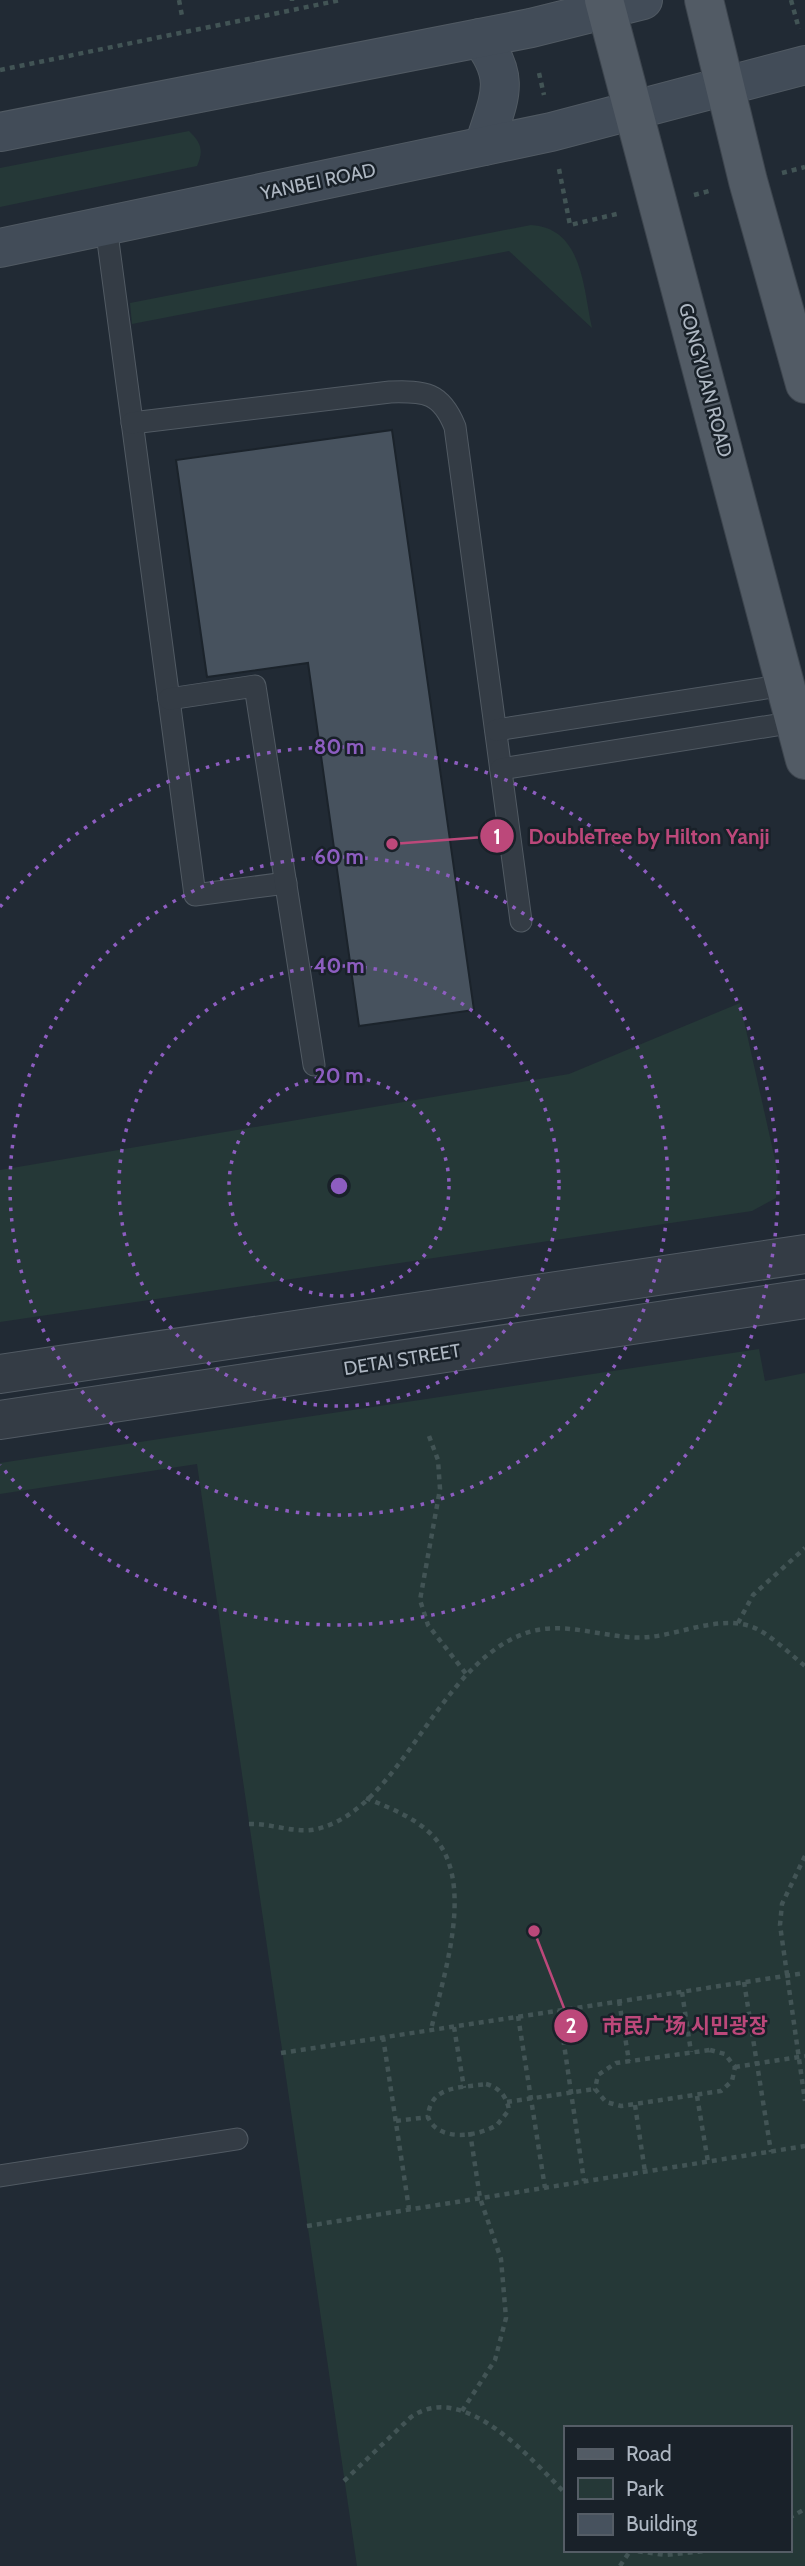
<svg xmlns="http://www.w3.org/2000/svg" width="805" height="2566" font-family="Cabin,'Noto Sans SC','Noto Sans KR',sans-serif">
<style>
.green{fill:#253837;fill-rule:evenodd}
.building{fill:#47525e;stroke:#1b232b;stroke-width:2}
.lines{fill:none;stroke-linecap:round;stroke-linejoin:round}
.service-casing{stroke:#515a63;stroke-width:23}
.tertiary-casing{stroke:#515a63;stroke-width:40}
.secondary-casing{stroke:#515a63;stroke-width:40}
.primary-casing{stroke:#3d454e;stroke-width:40}
.path{stroke:#425455;stroke-width:4.5;stroke-dasharray:5 5;stroke-linecap:butt}
.service{stroke:#343c45;stroke-width:21}
.tertiary{stroke:#343c45;stroke-width:38}
.secondary{stroke:#424c58;stroke-width:38}
.primary{stroke:#525b65;stroke-width:38}
.ring{fill:none;stroke:#8d5dc0;stroke-width:3.5;stroke-dasharray:3.5 7}
.labels{text-anchor:middle;stroke-width:5;stroke-linejoin:round;paint-order:stroke}
.street-label{font-size:19px;fill:#aeb7c2;stroke:#192129}
.centre{fill:#8d5dc0;stroke:#192129;stroke-width:3.5}
.ring-label{font-size:21px;text-anchor:middle;font-weight:bold;fill:#8d5dc0;stroke:#192129;stroke-width:5;stroke-linejoin:round;paint-order:stroke}
.leader{fill:none;stroke:#bc487a;stroke-width:2.5}
.callout-dot{fill:#bc487a;stroke:#192129;stroke-width:2.5}
.mark-label{font-size:21px;text-anchor:middle;font-weight:bold;fill:#fff}
.callout-label{font-size:21px;text-anchor:middle;font-weight:bold;fill:#bc487a;stroke:#192129;stroke-width:5;stroke-linejoin:round;paint-order:stroke}
</style>
<rect width="100%" height="100%" fill="#212a34"/>
<g class="green">
<path d="M189,131c12,12 15,19 8,35l-197,41v-39z"/>
<path d="M531,225c52,3 52,63 61,103l-83,-77 -377,73 -2,-21z"/>
<path d="M740,1003l38,170 -2,25 -24,13 -752,111v-152l569,-96z"/>
<path d="M759,1349l6,32 40,-8v1193h-448l-160,-1102 -197,30v-31zM565,2428h224v122h-224z"/>
</g>
<path class="building" d="M392,430l82,580 -115,16 -51,-363 -101,14 -31,-217z"/>
<g class="lines">
<g class="service-casing">
<g id="service">
<path d="M106,226l89,669 91,-12"/>
<path d="M132,423l258,-31c35,-1 51,0 65,35l66,494"/>
<path d="M169,699l86,-13 59,379"/>
<path d="M496,730l289,-45"/>
<path d="M501,769l294,-47"/>
<path d="M0,2176l237,-37"/>
</g>
</g>
<g class="tertiary-casing">
<g id="tertiary">
<path d="M0,1374l805,-120"/>
<path d="M0,1420l805,-121"/>
</g>
</g>
<g class="secondary-casing">
<g id="secondary">
<path d="M480,38c33,42 18,61 4,108"/>
<path d="M0,132l531,-104 112,-28"/>
<path d="M0,248l551,-116 254,-67"/>
</g>
</g>
<g class="primary-casing">
<g id="primary">
<path d="M604,0l201,760"/>
<path d="M704,0l44,181 57,203"/>
</g>
</g>
<g class="path">
<path d="M179,0l3,16"/>
<path d="M292,0v1"/>
<path d="M791,0l8,29"/>
<path d="M0,70l341,-70"/>
<path d="M539,73l5,22"/>
<path d="M559,169l11,56 51,-12"/>
<path d="M782,173l23,-6"/>
<path d="M694,195l19,-5"/>
<path d="M429,1436l9,24 2,29 -20,111 8,25 39,50"/>
<path d="M738,1623l15,-28 52,-47"/>
<path d="M366,1798c24,10 48,19 66,37 45,46 11,141 -1,195"/>
<path d="M249,1824c22,-1 46,10 68,5 85,-21 118,-161 206,-195 41,-16 85,7 126,3 34,-3 77,-25 110,-7 16,9 31,24 46,36"/>
<path d="M805,1856l-23,48 -2,21 25,176"/>
<path d="M744,1982l27,170"/>
<path d="M682,1992l9,60"/>
<path d="M619,2001l10,60"/>
<path d="M559,2010l25,171"/>
<path d="M518,2016l27,172"/>
<path d="M454,2027l10,61"/>
<path d="M383,2037l26,172"/>
<path d="M710,2050l15,4 10,13 -3,14 -11,10 -100,15 -15,-4 -11,-13 3,-14 18,-12z"/>
<path d="M281,2053l524,-80"/>
<path d="M735,2067l70,-11"/>
<path d="M486,2084c13,3 21,13 23,26l-12,15c-20,12 -59,17 -69,-8 2,-32 33,-29 58,-33z"/>
<path d="M697,2096l11,66"/>
<path d="M507,2102l88,-13"/>
<path d="M635,2105l10,67"/>
<path d="M396,2121l32,-4"/>
<path d="M307,2226l498,-80"/>
<path d="M462,2411l33,-51 11,-42 -5,-59 -21,-61 -10,-66"/>
<path d="M344,2481l67,-64c53,-37 120,42 154,76"/>
<path d="M789,2518l16,-9"/>
<path d="M628,2550l38,5 48,-5"/>
<path d="M620,2566l10,-15"/>
</g>
<use href="#service" class="service"/>
<use href="#tertiary" class="tertiary"/>
<use href="#secondary" class="secondary"/>
<use href="#primary" class="primary"/>
</g>
<g class="ring">
<circle cx="339" cy="1186" r="110"/>
<circle cx="339" cy="1186" r="220"/>
<circle cx="339" cy="1186" r="329"/>
<path d="M0 907A439 439 0 1 1 0 1465"/>
</g>
<g class="labels">
<g class="street-label">
<text transform="translate(318 181) rotate(-12)" y="7">YANBEI ROAD</text>
<text transform="translate(706 380) rotate(75)" y="7">GONGYUAN ROAD</text>
<text transform="translate(402 1359) rotate(-9)" y="7">DETAI STREET</text>
</g>
</g>
<circle cx="339" cy="1186" r="10" class="centre"/>
<g class="ring-label">
<text x="339" y="754">80 m</text>
<text x="339" y="864">60 m</text>
<text x="339" y="973">40 m</text>
<text x="339" y="1083">20 m</text>
</g>
<path class="leader" d="M392 844L497 836M534 1931L571 2026"/>
<g class="callout-dot">
<circle cx="392" cy="844" r="7"/>
<circle cx="534" cy="1931" r="7"/>
<circle cx="497" cy="836" r="18"/>
<circle cx="571" cy="2026" r="18"/>
</g>
<g class="mark-label">
<text x="497" y="844">1</text>
<text x="571" y="2033">2</text>
</g>
<g class="callout-label">
<text x="649" y="844">DoubleTree by Hilton Yanji</text>
<text x="685" y="2033">市民广场 시민광장</text>
</g>
<rect x="564" y="2426" width="228" height="126" fill="#192129" stroke="#555d66" stroke-width="2"/>
<rect x="578" y="2449" width="35" height="10" fill="#525b65" stroke="#555d66" stroke-width="2"/>
<text x="626" y="2461" font-size="21" fill="#aeb7c2">Road</text>
<rect x="578" y="2478" width="35" height="21" fill="#253837" stroke="#555d66" stroke-width="2"/>
<text x="626" y="2496" font-size="21" fill="#aeb7c2">Park</text>
<rect x="578" y="2514" width="35" height="21" fill="#47525e" stroke="#555d66" stroke-width="2"/>
<text x="626" y="2531" font-size="21" fill="#aeb7c2">Building</text>
</svg>
